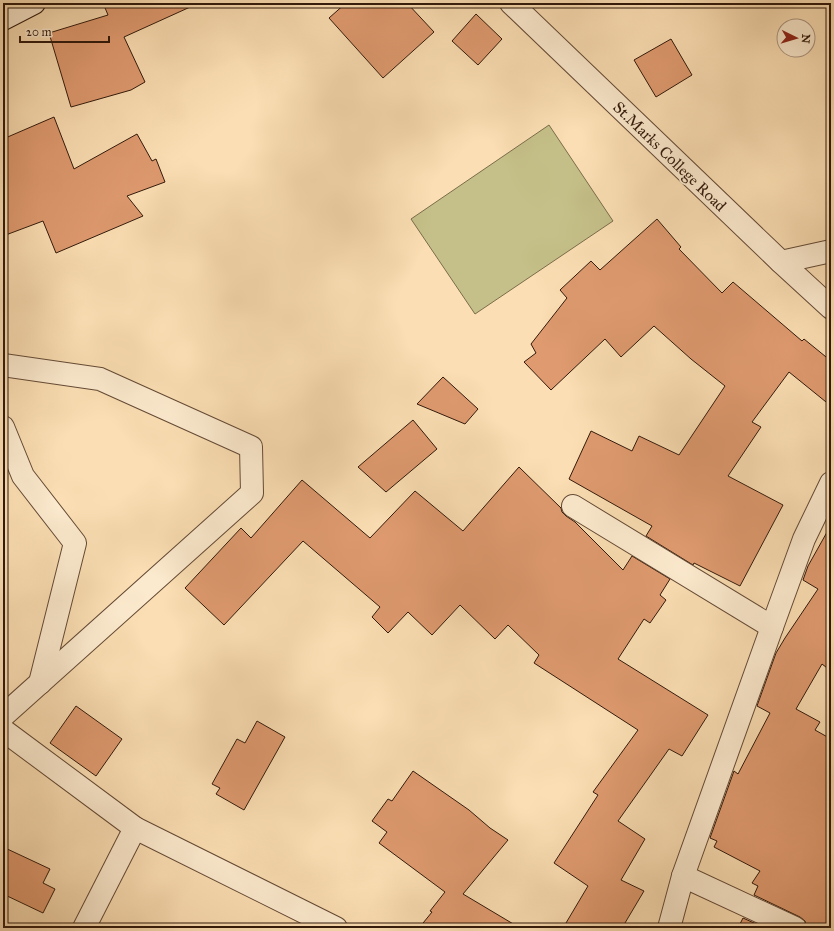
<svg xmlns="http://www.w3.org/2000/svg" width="834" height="931" font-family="'IM FELL Great Primer',serif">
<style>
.green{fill:#c5c089;stroke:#7b6c4a}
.building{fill:#df9a6f;stroke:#31190b}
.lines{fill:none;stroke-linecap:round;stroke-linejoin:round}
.street-casing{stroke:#644a35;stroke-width:24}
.secondary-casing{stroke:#31190b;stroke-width:24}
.street{stroke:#fceace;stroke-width:22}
.secondary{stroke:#fceace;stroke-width:22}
.labels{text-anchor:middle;stroke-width:3.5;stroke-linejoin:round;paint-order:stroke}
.street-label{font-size:16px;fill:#31190b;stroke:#fceace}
</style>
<rect width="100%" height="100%" fill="#fbdeb3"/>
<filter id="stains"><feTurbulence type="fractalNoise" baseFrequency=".005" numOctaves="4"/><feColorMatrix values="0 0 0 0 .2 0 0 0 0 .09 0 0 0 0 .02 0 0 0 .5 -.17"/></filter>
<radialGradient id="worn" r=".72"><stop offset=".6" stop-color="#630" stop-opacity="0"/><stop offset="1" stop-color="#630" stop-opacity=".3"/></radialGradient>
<path class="green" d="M549,125l64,96 -138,93 -64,-95z"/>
<g class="building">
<path d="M103,3h96l-75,34 21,45 -14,8 -60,17 -22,-74 59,-18z"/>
<path d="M346,3h61l27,29 -51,46 -54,-60z"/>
<path d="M476,14l26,25 -24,26 -26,-24z"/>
<path d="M671,39l21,36 -36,22 -22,-37z"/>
<path d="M54,117l20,52 63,-35 15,27 4,-2 9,23 -38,14 16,20 -87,37 -13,-32 -40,15v-97z"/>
<path d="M657,219l24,28 -2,2 43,44 11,-11 69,59 2,-2 27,22v45l-42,-34 -37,50 9,5 -33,49 55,29 -43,81 -46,-23 -1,2 -47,-29 6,-10 -83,-47 22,-48 41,20 7,-15 40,19 46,-69 -34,-27 -37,-33 -33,31 -16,-18 -54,51 -27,-28 12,-9 -5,-9 36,-46 -7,-8 31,-29 9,9z"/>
<path d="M443,377l35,32 -13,15 -48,-20z"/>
<path d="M413,420l24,29 -51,43 -28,-25z"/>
<path d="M519,467l42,41 1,4 4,4 9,6 48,48 9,-14 38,23 -10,16 6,5 -16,23 -6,-4 -26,40 90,56 -26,41 -13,-7 -51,72 27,18 -24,41 23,11 -22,37h-59l25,-42 -34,-23 44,-68 -5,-3 45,-62 -104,-67 5,-8 -31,-30 -13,14 -35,-34 -28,30 -24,-23 -20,21 -16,-16 8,-10 -77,-66 -79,84 -39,-37 56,-60 10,10 51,-58 68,58 45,-47 48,40z"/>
<path d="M831,525v146l-9,-7 -26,45 24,13 -5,8 16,9v189h-24l-2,-7 -5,-4 -46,-22 4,-9 -6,-3 8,-12 -46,-24 3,-6 -7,-3 24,-67 4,3 32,-61 -13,-7 19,-53 9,-15 33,-49 -15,-9 5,-14z"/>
<path d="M76,706l46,33 -26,37 -46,-33z"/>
<path d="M257,721l28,16 -41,73 -28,-16 4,-6 -8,-4 25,-45 8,4z"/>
<path d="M413,771l56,39 21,18 18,12 -45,54 57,34h-101l13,-16 -2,-1 15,-19 -66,-49 8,-11 -15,-11 16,-22 4,2z"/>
<path d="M3,847l47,22 -7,14 12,6 -12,24 -40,-19z"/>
<path d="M743,918l22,10h-27z"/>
</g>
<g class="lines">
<g class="street-casing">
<g id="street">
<path d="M511,3l270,259 50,46"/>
<path d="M781,262l50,-11"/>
<path d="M3,365l97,14 151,68 1,46 -249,223"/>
<path d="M3,427l20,49 52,67 -35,140"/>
<path d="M573,506l199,121"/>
<path d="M3,730l132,98 201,100"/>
<path d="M683,876l112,52"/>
<path d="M84,928l51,-100"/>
<path d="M669,928l14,-52 89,-249 32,-88 27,-56"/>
</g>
</g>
<g class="secondary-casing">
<path id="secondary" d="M3,19l31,-16"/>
</g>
<use href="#street" class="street"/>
<use href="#secondary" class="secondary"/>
</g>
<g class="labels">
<g class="street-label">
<text transform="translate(670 156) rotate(44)" y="6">St.Marks College Road</text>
</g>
</g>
<rect width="834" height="931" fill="none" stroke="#fbdeb3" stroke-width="16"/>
<rect x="4" y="4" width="826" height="923" fill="none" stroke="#31190b" stroke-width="2"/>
<rect x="8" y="8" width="818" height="915" fill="none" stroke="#31190b"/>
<g transform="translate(796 38) rotate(95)"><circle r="19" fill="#fceace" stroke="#ab9680"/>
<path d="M0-3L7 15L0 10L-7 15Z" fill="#8f2418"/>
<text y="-6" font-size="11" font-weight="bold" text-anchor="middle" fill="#31190b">N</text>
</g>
<path d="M20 36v6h89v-6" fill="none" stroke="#31190b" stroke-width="2"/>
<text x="26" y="36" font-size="12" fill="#31190b" stroke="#fceace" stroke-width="3" paint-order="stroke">20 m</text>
<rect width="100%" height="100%" filter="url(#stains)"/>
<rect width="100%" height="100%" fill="url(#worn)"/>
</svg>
